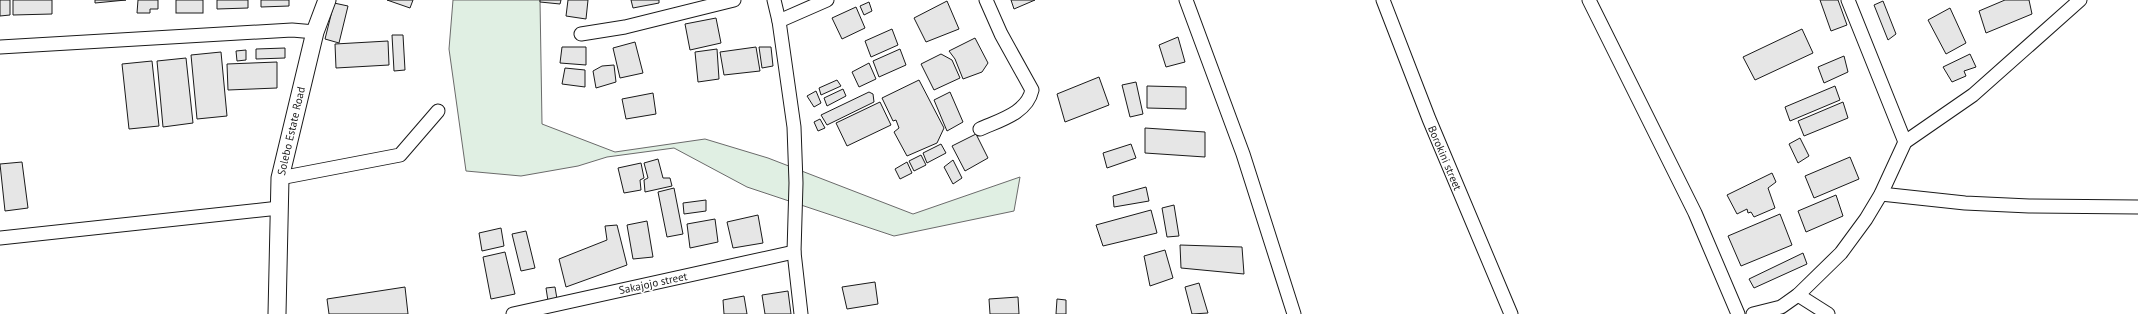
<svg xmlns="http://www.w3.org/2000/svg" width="2138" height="314" font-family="'PT Sans',sans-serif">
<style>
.green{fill:#e0efe3;stroke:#6a6a6a}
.building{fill:#e6e6e6;stroke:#1a1a1a}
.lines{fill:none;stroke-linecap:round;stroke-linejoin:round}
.minor-casing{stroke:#1a1a1a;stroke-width:15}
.tertiary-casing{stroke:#1a1a1a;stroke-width:19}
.minor{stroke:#fff;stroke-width:13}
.tertiary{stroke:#fff;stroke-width:17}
.labels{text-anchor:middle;stroke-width:3;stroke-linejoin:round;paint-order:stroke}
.street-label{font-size:11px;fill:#1a1a1a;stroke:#fff}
</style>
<rect width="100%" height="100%" fill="#fff"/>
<path class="green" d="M453,0h87l2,124 73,28 90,-13 63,19 145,56 107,-37 -6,34 -120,25 -147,-49 -73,-39 -67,9 -29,9 -57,10 -55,-5 -17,-122z"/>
<g class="building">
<path d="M0,0h10v15l-10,1z"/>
<path d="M13,0h39v14l-39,1z"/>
<path d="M95,0h31l-31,3z"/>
<path d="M138,0h20v9h-8v4h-13z"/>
<rect x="176" y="0" width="27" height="13"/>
<path d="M217,0h31v8l-31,1z"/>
<path d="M261,0h28v6l-28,1z"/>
<path d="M387,0h26l-3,8z"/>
<path d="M540,0h21l-1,4 -20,-2z"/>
<path d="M568,0h20l-2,19 -20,-3z"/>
<path d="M631,0h28v3l-26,5z"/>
<path d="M1011,0h24l-21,9z"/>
<path d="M1820,0h18l9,25 -16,6z"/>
<path d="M2005,0h24l3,14 -46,19 -7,-22z"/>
<path d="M947,1l12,28 -33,13 -12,-24z"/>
<path d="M1883,1l13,33 -8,6 -14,-35z"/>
<path d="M869,2l3,9 -8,4 -4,-9z"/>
<path d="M334,3l14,3 -9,37 -14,-4z"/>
<path d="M856,7l9,21 -23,11 -10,-21z"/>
<path d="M1950,8l16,35 -20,11 -18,-34z"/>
<path d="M716,18l5,25 -31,7 -5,-26z"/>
<path d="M892,29l6,16 -27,12 -6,-16z"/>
<path d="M1802,29l11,24 -58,27 -12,-23z"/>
<path d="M392,35h11l2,35 -11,1z"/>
<path d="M1178,37l7,25 -19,5 -7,-22z"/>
<path d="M975,38l13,25 -6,9 -19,7 -8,-20 -6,-8z"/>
<path d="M388,41l1,24 -53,3 -1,-24z"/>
<path d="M635,42l8,31 -23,5 -7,-30z"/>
<path d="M562,47h24v18l-26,-2z"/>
<path d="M756,47l4,24 -36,4 -4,-23z"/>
<path d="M759,47h12l2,19 -11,2z"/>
<path d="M285,48v10l-29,1v-10z"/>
<path d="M717,49l2,30 -21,3 -3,-30z"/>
<path d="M900,49l6,16 -27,12 -6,-16z"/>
<path d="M246,50v10l-9,1 -1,-10z"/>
<path d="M221,52l6,64 -30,3 -6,-64z"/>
<path d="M941,54l11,6 8,18 -26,12 -13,-26z"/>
<path d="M1970,54l6,13 -12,4 2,5 -14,6 -9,-15z"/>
<path d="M1844,56l4,16 -24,11 -6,-16z"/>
<path d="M186,58l7,65 -30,4 -6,-66z"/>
<path d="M152,61l7,65 -30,3 -7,-65z"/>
<path d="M277,62v26l-49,2 -1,-26z"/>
<path d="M869,63l7,16 -17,8 -7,-15z"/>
<path d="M614,65l2,17 -20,6 -3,-17 9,-5z"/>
<path d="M565,68l20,2v17l-23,-3z"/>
<path d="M1099,77l10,28 -44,17 -8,-28z"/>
<path d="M837,80l4,6 -20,9 -2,-7z"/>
<path d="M919,80l25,48 -7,15 -30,13 -13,-24 5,-4 -3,-8 -3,1 -11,-23z"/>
<path d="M1136,82l7,32 -13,3 -8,-32z"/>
<path d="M1147,86l39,1v22l-39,-1z"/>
<path d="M1835,86l5,14 -50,21 -5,-14z"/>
<path d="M843,89l3,7 -19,10 -3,-8z"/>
<path d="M816,91l5,12 -7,4 -7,-11z"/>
<path d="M869,92l4,2 1,8 -47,23 -6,-10z"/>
<path d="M950,92l13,30 -16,9 -13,-31z"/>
<path d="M653,93l3,21 -30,5 -4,-20z"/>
<path d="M880,102l11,23 -44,21 -11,-23z"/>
<path d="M1843,102l5,16 -44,18 -6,-15z"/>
<path d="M820,119l5,9 -7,3 -4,-9z"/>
<path d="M1145,128l60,4v25l-60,-4z"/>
<path d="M976,134l12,24 -23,13 -13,-25z"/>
<path d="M1800,138l9,18 -11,7 -9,-19z"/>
<path d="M941,144l5,9 -19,10 -4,-10z"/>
<path d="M1131,144l5,14 -29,10 -4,-15z"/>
<path d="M921,155l5,10 -12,6 -5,-10z"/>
<path d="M1850,157l9,22 -45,19 -9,-22z"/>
<path d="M658,159l5,19h7l2,8 -27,6 -1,-12 4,-2 -4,-15z"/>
<path d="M953,160l9,18 -9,6 -9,-17z"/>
<path d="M22,162l6,46 -23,3 -5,-47z"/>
<path d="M907,162l5,11 -12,6 -5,-10z"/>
<path d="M641,163l3,15 -4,2 1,10 -17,3 -6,-25z"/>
<path d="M1772,173l4,9 -8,6 7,20 -21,9 -3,-5 -3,1 -1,-4 -10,5 -10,-19z"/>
<path d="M1146,187l3,14 -35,6 -1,-11z"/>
<path d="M674,188l9,46 -16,3 -9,-45z"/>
<path d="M1836,195l7,21 -37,16 -8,-21z"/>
<path d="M706,200v11l-22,3 -1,-11z"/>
<path d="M1174,205l5,31 -12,1 -5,-29z"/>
<path d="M1151,210l6,23 -54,13 -7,-21z"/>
<path d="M1780,214l12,31 -51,21 -13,-30z"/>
<path d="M758,215l5,28 -30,5 -6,-26z"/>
<path d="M715,219l3,23 -28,6 -3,-24z"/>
<path d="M647,221l6,36 -20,2 -6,-34z"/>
<path d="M617,225l10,40 -61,22 -7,-28 48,-19 -2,-14z"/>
<path d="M501,228l3,18 -22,5 -3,-18z"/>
<path d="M526,231l9,37 -14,3 -9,-37z"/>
<path d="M1180,245l62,2 2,27 -63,-6z"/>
<path d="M1165,250l8,28 -23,8 -6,-30z"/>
<path d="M505,252l10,42 -24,5 -8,-42z"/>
<path d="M1803,253l4,11 -53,24 -5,-9z"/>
<path d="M875,282l3,22 -31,5 -5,-22z"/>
<path d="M1199,283l9,30 -16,1 -7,-27z"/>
<path d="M405,287l3,27h-79l-2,-15z"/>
<path d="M555,287l2,12 -9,2 -2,-13z"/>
<path d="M788,291l3,23h-26l-3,-19z"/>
<path d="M744,296l3,18h-23l-1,-14z"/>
<path d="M1018,297l1,17h-29l-1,-15z"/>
<path d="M1057,299l9,1v14h-10z"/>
</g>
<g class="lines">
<g class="minor-casing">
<g id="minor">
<path d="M774,0l5,21 15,106 2,56 -2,69 7,62"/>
<path d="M1186,0l57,154 51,160"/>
<path d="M1383,0l46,119 82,195"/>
<path d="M1589,0l106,213 43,101"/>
<path d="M1848,0l57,142"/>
<path d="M779,21l48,-21"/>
<path d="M581,34l44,-7 109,-27"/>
<path d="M0,47l292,-17 23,2"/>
<path d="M980,129c20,-9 47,-16 52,-39l-31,-56 -15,-34"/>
<path d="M280,178l120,-23 38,-44"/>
<path d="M1881,194l84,9 64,3 109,1"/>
<path d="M0,238l279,-30"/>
<path d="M1798,295l30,19"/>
<path d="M513,314l281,-62"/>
<path d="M1753,314l28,-7 17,-12 43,-42 25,-34 15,-25 24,-52 68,-47 107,-95"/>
</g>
</g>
<g class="tertiary-casing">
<path id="tertiary" d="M277,314l3,-136 35,-146 12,-32"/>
</g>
<use href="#minor" class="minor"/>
<use href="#tertiary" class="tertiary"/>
</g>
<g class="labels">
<g class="street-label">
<text transform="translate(291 131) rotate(-77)" y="4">Solebo Estate Road</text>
<text transform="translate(1445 158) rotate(67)" y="4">Borokini street</text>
<text transform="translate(653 283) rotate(-12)" y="4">Sakajojo street</text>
</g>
</g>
</svg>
